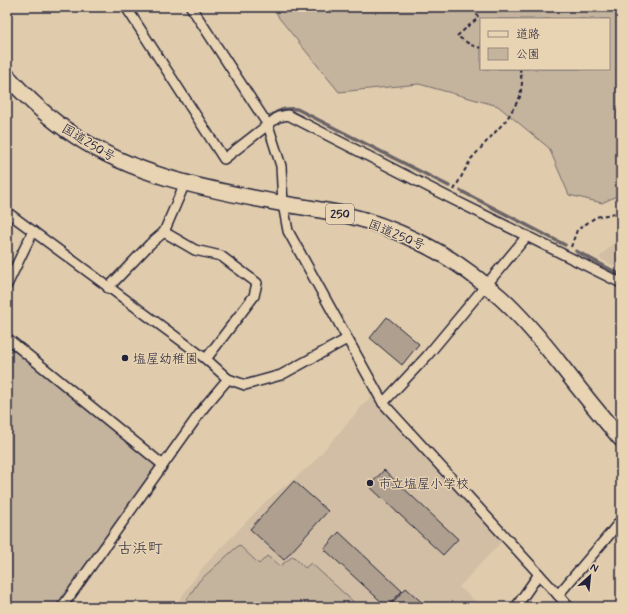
<svg xmlns="http://www.w3.org/2000/svg" width="628" height="614" font-family="Mynerve,'Klee One',sans-serif">
<style>
.built{fill:#d1bea4}
.green{fill:#c4b39d;stroke:#736a6c;fill-rule:evenodd}
.lines{fill:none;stroke-linecap:round;stroke-linejoin:round}
.stream{stroke:#6b6366;stroke-width:3.5}
.building{fill:#ae9f8f;stroke:#22223b}
.minor-casing{stroke:#22223b;stroke-width:12}
.trunk-casing{stroke:#22223b;stroke-width:18}
.path{stroke:#22223b;stroke-width:2;stroke-dasharray:4 3;stroke-linecap:butt}
.minor{stroke:#e8d3b2;stroke-width:9}
.trunk{stroke:#e8d3b2;stroke-width:15}
.poi-dot{fill:#22223b;stroke:#e8d3b2;stroke-width:1.5}
.labels{text-anchor:middle;stroke-width:3;stroke-linejoin:round;paint-order:stroke}
.shield{fill:#e8d3b2;stroke:#5d575f;stroke-width:1}
.shield-label{font-size:12px;font-weight:bold;fill:#22223b}
.street-label{font-size:13px;fill:#22223b;stroke:#e8d3b2}
.poi-label{font-size:13px;fill:#22223b;stroke:#e8d3b2;text-anchor:start}
.quarter-label{font-size:15px;fill:#22223b;stroke:#e8d3b2}
</style>
<rect width="100%" height="100%" fill="#e0ccad"/>
<filter id="ink" filterUnits="userSpaceOnUse"><feTurbulence type="fractalNoise" baseFrequency=".025" numOctaves="2"/><feDisplacementMap in="SourceGraphic" scale="8" xChannelSelector="R" yChannelSelector="G"/><feConvolveMatrix kernelMatrix="1 2 1 2 8 2 1 2 1" color-interpolation-filters="sRGB"/></filter>
<g filter="url(#ink)">
<g class="built">
<path d="M621,235v35l-22,-12z"/>
<path d="M372,395l130,146 -43,46 24,20h-309l29,-40 63,-66 45,-36z"/>
</g>
<g class="green">
<path d="M274,7h112l6,4 3,-4h226v187l-19,9 -33,-8 -20,-47 -51,-42 -79,-22 -80,8 -60,-74zM481,19h128v50h-128z"/>
<path d="M7,343l148,122v8l-97,134h-51z"/>
<path d="M239,545l20,19 8,-8 13,10 13,-10 12,12 6,-5 48,44h-177l17,-26z"/>
</g>
<g class="lines">
<g class="stream">
<path d="M270,117c9,-8 16,-9 27,-8l152,77"/>
<path d="M461,191l104,54"/>
<path d="M576,251l45,24"/>
</g>
</g>
<g class="building">
<path d="M387,317l32,27 -17,21 -32,-27z"/>
<path d="M384,470l74,69 -15,16 -74,-69z"/>
<path d="M294,481l34,30 -44,49 -34,-31z"/>
<path d="M339,532l63,59 -15,16 -63,-58z"/>
<path d="M406,588l21,19h-34l-3,-2z"/>
</g>
<g class="lines">
<g class="minor-casing">
<g id="minor">
<path d="M126,7l98,152 54,-42 10,-2 162,83 171,85"/>
<path d="M191,7l77,118 13,41 2,38 5,27 95,172 186,204"/>
<path d="M7,212l199,147 22,20 17,6 36,-10 66,-36"/>
<path d="M164,232l31,18 26,6 36,27 -3,13 -48,63"/>
<path d="M7,285l26,-54"/>
<path d="M108,288l42,-44 14,-12 21,-49"/>
<path d="M7,338l156,127"/>
<path d="M383,403l44,-47 100,-120"/>
<path d="M558,595l51,-60 12,-15"/>
<path d="M62,607l143,-201 23,-27"/>
<path d="M516,607l23,-33"/>
</g>
</g>
<g class="trunk-casing">
<path id="trunk" d="M7,76c20,22 42,43 67,59 62,42 137,55 210,69 19,3 39,6 58,10 26,6 53,16 77,28 30,14 57,34 82,56 22,20 41,43 59,66 20,26 40,51 61,75"/>
</g>
<g class="path">
<path d="M475,7l3,11 -21,18 14,9 10,3"/>
<path d="M454,190l17,-31 36,-40 13,-22 2,-14 -2,-14"/>
<path d="M571,247l6,-17 19,-13 25,-5"/>
</g>
<use href="#minor" class="minor"/>
<use href="#trunk" class="trunk"/>
</g>
</g>
<g class="poi-dot">
<circle cx="125" cy="358" r="4"/>
<circle cx="370" cy="483" r="4"/>
</g>
<g class="labels">
<rect class="shield" x="326" y="204" width="28" height="20" rx="3"/>
<g class="shield-label">
<text x="340" y="218">250</text>
</g>
<g class="street-label">
<text transform="translate(89 142) rotate(31)" y="5">国道250号</text>
<text transform="translate(397 234) rotate(22)" y="5">国道250号</text>
</g>
<g class="poi-label">
<text x="133" y="363">塩屋幼稚園</text>
<text x="378" y="488">市立塩屋小学校</text>
</g>
<g class="quarter-label">
<text x="140" y="553">古浜町</text>
</g>
</g>
<rect width="628" height="614" fill="none" stroke="#e8d3b2" stroke-width="24"/>
<rect x="12" y="12" width="604" height="590" fill="none" stroke="#22223b" stroke-width="1.5" filter="url(#ink)"/>
<rect x="480" y="18" width="130" height="52" fill="#e8d3b2" stroke="#998c82"/>
<rect x="488" y="31" width="20" height="6" fill="#e8d3b2" stroke="#998c82"/>
<text x="516" y="38" font-size="12" fill="#22223b">道路</text>
<rect x="488" y="48" width="20" height="12" fill="#c4b39d" stroke="#998c82"/>
<text x="516" y="58" font-size="12" fill="#22223b">公園</text>
<g transform="translate(590 576) rotate(27)" stroke="#e8d3b2" stroke-width="3" paint-order="stroke">
<path d="M0-3L7 15L0 10L-7 15Z" fill="#22223b"/>
<text y="-6" font-size="11" font-weight="bold" text-anchor="middle" fill="#22223b">N</text>
</g>
</svg>
